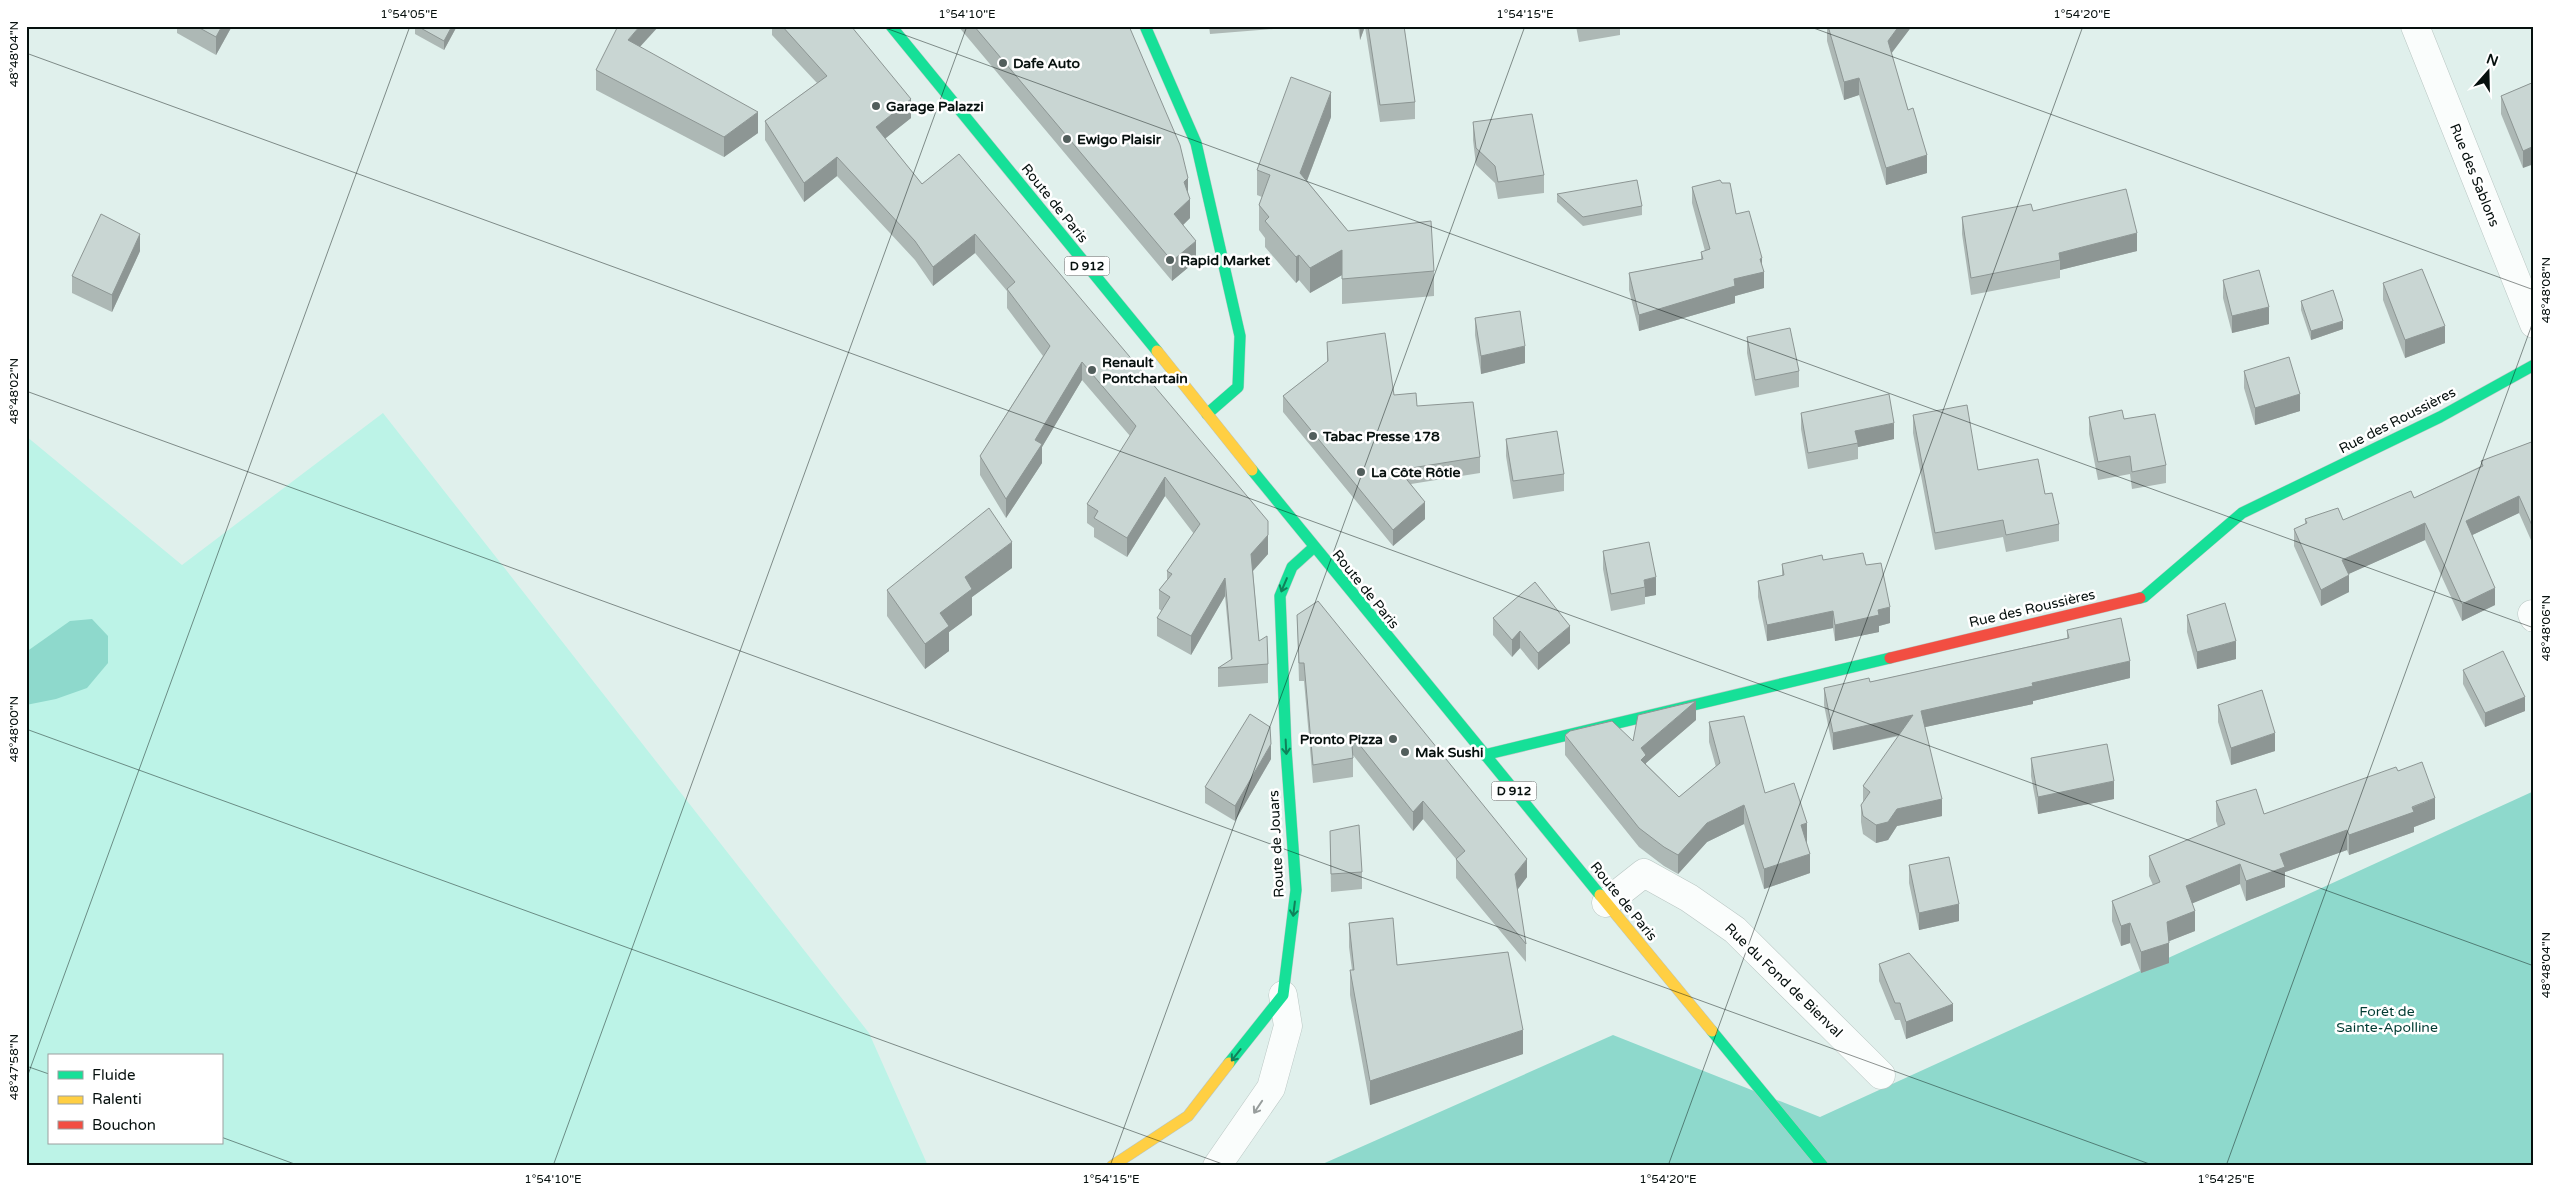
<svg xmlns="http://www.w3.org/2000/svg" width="2560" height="1192" font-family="'Varela Round',sans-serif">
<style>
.green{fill:#bcf3e7;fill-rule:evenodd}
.forest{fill:#8ed9cc}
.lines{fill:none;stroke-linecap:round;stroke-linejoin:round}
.street-casing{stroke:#b9c6c3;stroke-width:29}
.fast-casing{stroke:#b9c6c3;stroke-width:12}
.slow-casing{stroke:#b9c6c3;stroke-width:12}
.jam-casing{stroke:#b9c6c3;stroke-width:12}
.street{stroke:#fafdfc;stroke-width:28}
.fast{stroke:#16e098;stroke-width:11}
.slow{stroke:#ffcf43;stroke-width:11}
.jam{stroke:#f24e42;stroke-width:11}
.wall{fill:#adb8b5}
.shaded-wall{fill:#8d9694}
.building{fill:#c9d6d3;stroke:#8d9694}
.oneway{stroke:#0f825a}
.oneway2{stroke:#989e9d}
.ticks{fill:none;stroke:#06100e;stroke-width:1;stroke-opacity:0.45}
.poi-dot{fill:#525e5c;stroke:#fff;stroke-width:2}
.labels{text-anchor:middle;stroke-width:5;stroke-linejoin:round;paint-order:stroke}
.shield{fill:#fff;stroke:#515856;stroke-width:1}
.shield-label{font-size:12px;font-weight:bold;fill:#06100e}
.poi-label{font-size:14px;font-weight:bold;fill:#06100e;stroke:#fff;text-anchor:start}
.street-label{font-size:14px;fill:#06100e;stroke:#fff}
.park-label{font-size:14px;fill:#013c33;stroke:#fff}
.neatline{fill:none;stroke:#06100e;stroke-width:2}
.ticks-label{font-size:12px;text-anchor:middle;fill:#06100e}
</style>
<rect width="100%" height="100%" fill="#e0f0ec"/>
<path class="green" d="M383,413l486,620 59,133h-902v-730l156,129zM49,1056h172v87h-172z"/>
<g class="forest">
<path d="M92,619l16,17v27l-21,25 -31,11 -30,6v-53l44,-31z"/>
<path d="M2534,791v375h-1216l295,-131 207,82z"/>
</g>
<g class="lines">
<g class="street-casing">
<g id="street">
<path d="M2415,26l119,298"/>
<path d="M2532,614l2,4"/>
<path d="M1606,903l38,-30 45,25 46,32 146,145"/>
<path d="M1217,1166l54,-78 17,-62 -5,-31"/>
</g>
</g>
<g class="fast-casing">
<g id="fast">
<path d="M891,26l266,325"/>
<path d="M1145,26l51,117 44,193 -2,51 -31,27"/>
<path d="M1252,470l348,425"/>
<path d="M2140,598l4,-1 98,-84 198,-96 94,-52"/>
<path d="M1484,755l406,-97"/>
<path d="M1712,1031l111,135"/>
<path d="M1229,1063l54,-68 13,-105 -10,-141 -6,-153 12,-29 21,-19"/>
</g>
</g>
<g class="slow-casing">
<g id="slow">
<path d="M1157,351l95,119"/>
<path d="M1600,895l112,136"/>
<path d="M1112,1166l76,-50 41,-53"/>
</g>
</g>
<g class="jam-casing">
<path id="jam" d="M1890,658l250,-60"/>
</g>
<use href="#street" class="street"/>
<use href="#fast" class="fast"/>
<use href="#slow" class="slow"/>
<use href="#jam" class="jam"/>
</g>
<g class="wall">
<path d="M177,26h55l-16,29 -39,-22z"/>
<path d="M415,26h42l-13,24 -29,-16z"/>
<path d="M772,26h79l60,92 -26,20 37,46 37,-30 309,400 -15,17 6,70 9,23v19l-50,4v-19l13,-8 -6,-64 -34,59 -34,-19v-18l5,-7 -3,-2v-19l8,-10v-9l27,-37 -29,-38 -38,61 -33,-20v-9l-7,-5v-19l43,-68 -48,-56 -40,67v16l-36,55 -26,-43v-19l63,-100 -36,-48v-17l-32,-38 -42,33 -18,-26 -78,-84 -33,26 -39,-62v-19l52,-38 -45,-48z"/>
<path d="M958,26h171l59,167 2,25 -7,7 13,36 -24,20z"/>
<path d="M1209,26h102l-101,8z"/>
<path d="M1358,26h46l11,76v17l-35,3 -15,-95 -5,13z"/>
<path d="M1576,26h44v9l-41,7z"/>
<path d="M1827,26h85l-21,27 36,120 -41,12 -27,-90 -15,5 -17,-59z"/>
<path d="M640,47l118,86 -34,24 -128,-67v-20z"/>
<path d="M2534,82l-11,86 -22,-54v-18z"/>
<path d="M1331,117l-24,64 41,50 86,40v25l-92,8v-29l-32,18 -11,-13 -3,3 -31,-36v-9l-6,-8v-25l3,-8 -5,-2v-25z"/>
<path d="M1473,122l71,53v18l-46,6 -3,-16 -19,-18 -3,-25z"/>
<path d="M1692,187l44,27 26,52 2,22 -29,8v7l-96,28 -10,-41v-17l72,-14v-7l4,-1 -13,-48z"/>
<path d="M1557,194l85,12v9l-59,11 -26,-24z"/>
<path d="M2033,211l104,40 -77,19v8l-89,17 -9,-61v-17z"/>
<path d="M140,251l-28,61 -40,-19v-17z"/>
<path d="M2223,280l46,44 -37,9 -9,-35z"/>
<path d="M2383,283l62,60 -40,15 -22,-58z"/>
<path d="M2301,301l42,28 -32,11 -10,-30z"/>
<path d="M1475,318l50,45 -44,11 -6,-39z"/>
<path d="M1747,337l52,34v16l-44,9 -8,-43z"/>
<path d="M1327,342l67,53 23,11 63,51v16l-69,11 14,35 -32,27 -110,-134v-16l44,-34z"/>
<path d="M2244,371l56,40 -45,14 -11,-37z"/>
<path d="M1801,413l93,26 -36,8v12l-50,10 -7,-40z"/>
<path d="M1913,415l65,55 67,24 14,30v17l-53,11 -3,-15 -68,13 -22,-117z"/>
<path d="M2089,417l35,2 42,46v18l-34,6 -2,-15 -32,6 -9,-46z"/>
<path d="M1506,439l58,35v17l-51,8 -7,-43z"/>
<path d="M2534,441v106l-15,-34 -47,22 23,70 -33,16 -37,-81 -77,34 1,18 -28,14 -27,-60v-17l11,-5v-5l38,1 71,-22 67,-32v-5z"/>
<path d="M1603,551l53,44 -11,2v7l-34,7 -8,-42z"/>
<path d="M1823,560l43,5 24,58 -11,3v6l-44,9 -2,-13 -66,13 -9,-44v-16l24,-5v-12z"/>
<path d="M1012,568l-40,29v18l-23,17v19l-24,18 -38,-53v-26z"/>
<path d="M1297,615l230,262 -10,13 9,54v18l-70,-84v-19l-33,-40 -10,12 -60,-76v22l-40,6 -9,-102h-5z"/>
<path d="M2187,615l49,44 -39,10 -10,-37z"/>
<path d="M1493,618l77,25 -32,27 -18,-22 -8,9 -19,-22z"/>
<path d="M2067,630l63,48 -97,23v3l-108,23 17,89 -45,10 -9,14 -12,3 -13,-9 -2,-12v-17l2,-3v-16l36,-50 -66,14 -9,-45v-17l46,-6 197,-44z"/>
<path d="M2463,670l62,41 -40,16 -22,-43z"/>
<path d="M2218,705l57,46 -44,14 -13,-43z"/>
<path d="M1696,720l-50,43v1l33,33 37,-30 -7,-25v-20l56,71 42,50h-1l4,30 -46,16 -20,-65 -37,18 -29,32 -14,-8 -25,-19 -74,-92v-20l68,6z"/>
<path d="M2031,758l83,41 -76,15 -7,-38z"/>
<path d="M1271,759l-36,62 -30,-18v-16z"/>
<path d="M2398,771l37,48 -21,8v5l-65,23 -2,-5 -62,22v15l-39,14 -6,-17 -48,19 3,28 -26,10v22l-28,10 -11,-30 -9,3 -9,-25v-20l41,-16 -4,-9v-20l69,-29 -2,-6v-20l48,13z"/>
<path d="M1330,831l32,41v17l-31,3z"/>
<path d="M1909,865l50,56 -40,9 -10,-47z"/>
<path d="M1349,923l48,42 126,89 -153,51 -20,-110v-25h2l-3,-23z"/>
<path d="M1879,964l74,57 -47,18 -6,-19h-5l-16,-39z"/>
</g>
<g class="shaded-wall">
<path d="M222,26h10l-16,29v-18z"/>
<path d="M452,26h5l-13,24v-9z"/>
<path d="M640,26h19l-31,34v-20z"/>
<path d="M1360,26h5l-5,14z"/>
<path d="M1899,26h13l-24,32v-17z"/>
<path d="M1859,78v17l-15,5v-18z"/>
<path d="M1331,92v25l-31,82v-26z"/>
<path d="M911,99v19l-35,28v-19z"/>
<path d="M758,112v21l-34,24v-20z"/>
<path d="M2534,146v18l-11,4v-17z"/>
<path d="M1927,155v18l-41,12v-17z"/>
<path d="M837,157v19l-33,26v-19z"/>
<path d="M1188,178v20l-4,-16z"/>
<path d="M1190,199v19l-16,16v-20z"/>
<path d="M2137,233v18l-77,19v-10l-1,-7z"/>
<path d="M140,234v17l-28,61v-17z"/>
<path d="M975,234v19l-42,33v-19z"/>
<path d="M1196,241v20l-24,20v-20z"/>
<path d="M1342,250v25l-32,18v-25z"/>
<path d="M1299,255v25l-3,3v-26z"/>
<path d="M1762,258v14h2v16l-29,8v7l-96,28v-16z"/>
<path d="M2269,307v17l-37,9v-17z"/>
<path d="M2343,321v8l-32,11v-9z"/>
<path d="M2445,326v17l-40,15v-18z"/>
<path d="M1525,346v17l-44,11v-18z"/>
<path d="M1082,362v18l-40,67v16l-36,55v-19l29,-59z"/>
<path d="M2300,394v17l-45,14v-17z"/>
<path d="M1894,423v16l-36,8 -3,-16z"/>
<path d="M1165,477v19l-38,61v-19z"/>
<path d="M2519,496v17l-53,25v-17z"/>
<path d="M1425,502v17l-32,27v-16z"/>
<path d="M2425,523v17l-83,37v-17z"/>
<path d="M1268,535v19l-17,19v-19z"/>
<path d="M1012,542v26l-40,29v18l-23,17v19l-24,18v-25l15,-31 25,-36z"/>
<path d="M2349,575v17l-28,14v-16z"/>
<path d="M1656,577v18l-11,2v-10l-1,-7z"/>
<path d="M1225,578v18l-34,59v-19z"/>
<path d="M2495,588v17l-33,16v-17z"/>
<path d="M1890,607v16l-11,3v6l-44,9v-16l43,-15z"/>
<path d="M1833,611v17l-66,13v-16z"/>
<path d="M1570,626v17l-32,27v-17z"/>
<path d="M1520,631v17l-8,9v-17z"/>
<path d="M2236,641v18l-39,10v-17z"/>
<path d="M2130,661v17l-97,23v3l-112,24v-17l111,-28z"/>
<path d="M2525,697v14l-40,16v-14z"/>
<path d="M1696,701v19l-50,43v12l-5,-8v-19z"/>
<path d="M1913,715v17l-80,18v-17z"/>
<path d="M2275,733v18l-44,14v-17z"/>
<path d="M1271,744v15l-36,62v-15z"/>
<path d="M2114,781v18l-76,15v-17z"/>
<path d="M2435,798v21l-21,8v5l-65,23v-20z"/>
<path d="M1942,799v17l-45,10 -9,14 -12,3v-18l21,-16z"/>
<path d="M1423,801v18l-10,12v-19z"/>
<path d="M1744,805v19l-37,18 -29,32v-19l29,-32z"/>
<path d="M1807,823v20l-6,2v-20z"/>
<path d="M2347,830v20l-62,22v15l-39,14v-20l34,-27z"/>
<path d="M1810,854v19l-46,16v-20z"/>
<path d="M1527,859v18l-12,16v-19z"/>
<path d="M2240,864v20l-54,22v-20z"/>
<path d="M1959,904v17l-40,9v-17z"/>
<path d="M2195,911v20l-28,11v-20z"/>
<path d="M2130,923v20l-9,3v-20z"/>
<path d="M2169,943v20l-28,10v-21z"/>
<path d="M1953,1004v17l-47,18v-17z"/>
<path d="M1523,1030v24l-153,51v-24z"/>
</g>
<g class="building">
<path d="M196,26h26l-6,11z"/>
<path d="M417,26h35l-8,15z"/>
<path d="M618,26h22l-12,14 130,72 -34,25 -128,-67z"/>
<path d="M782,26h69l60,73 -35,28 46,57 37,-30 309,367v14l-17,19 8,87 8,-5 1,28 -50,4 14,-9 -7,-81 -34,58 -34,-18 13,-21 -11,-7 13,-16 -5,-3 33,-47 -35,-47 -38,61 -33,-20 4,-7 -11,-7 49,-78 -54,-64 -47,78 7,4 -36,55 -26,-43 70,-110 -43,-57 8,-7 -40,-48 -42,33 -18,-26 -78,-84 -33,26 -39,-62 62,-45z"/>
<path d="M974,26h155l51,119 8,33 -4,4 6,17 -16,15 22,27 -24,20z"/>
<path d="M1368,26h36l11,76 -35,3z"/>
<path d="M1828,26h71l-11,15 20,69 5,-2 14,47 -41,13 -27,-90 -15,4z"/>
<path d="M1291,77l40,15 -31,81 48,58 83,-10 3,50 -92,8v-29l-32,18 -11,-13 -3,2 -31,-36 4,-4 -10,-12 11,-30 -13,-5z"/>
<path d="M2534,82v64l-11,5 -22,-55z"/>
<path d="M1532,114l12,61 -46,7 -3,-16 -19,-18 -3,-26z"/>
<path d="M1637,180l5,26 -59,11 -26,-23z"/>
<path d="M1720,180l2,3h8l6,31 13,-3 13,47 -2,1 4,13 -30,7 1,7 -96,29 -10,-42 74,-14 -2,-7 9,-3 -18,-62z"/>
<path d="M2126,189l11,44 -78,20 1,7 -89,18 -9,-61 69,-13 2,7z"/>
<path d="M101,214l39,20 -28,61 -40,-19z"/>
<path d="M2422,269l23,57 -40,14 -22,-57z"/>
<path d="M2259,270l10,37 -37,9 -9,-36z"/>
<path d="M2333,290l10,31 -32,10 -10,-30z"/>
<path d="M1520,311l5,35 -44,10 -6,-38z"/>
<path d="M1790,328l9,43 -44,9 -8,-43z"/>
<path d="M1385,333l9,62 22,-2 1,13 56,-4 7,55 -81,13 26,32 -32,28 -110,-134 45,-35 -1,-19z"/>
<path d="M2289,357l11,37 -45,14 -11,-37z"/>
<path d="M1889,394l5,29 -39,8 3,12 -50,10 -7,-40z"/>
<path d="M1967,405l11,65 60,-11 7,35 7,-1 7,31 -53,11 -3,-15 -68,13 -22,-118z"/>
<path d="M2122,410l2,9 31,-5 11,51 -34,7 -2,-16 -32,6 -9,-45z"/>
<path d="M1557,431l7,43 -51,7 -7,-42z"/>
<path d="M2534,441v89l-15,-34 -53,25 29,67 -33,16 -37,-81 -83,37 7,15 -28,15 -27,-61 13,-6 -2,-4 33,-11 5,12 68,-29 3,7 69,-32 -2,-5z"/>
<path d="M989,508l23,34 -47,35 7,12 -32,24 9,13 -24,18 -38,-54z"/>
<path d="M1649,542l7,35 -12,3 1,7 -34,7 -8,-43z"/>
<path d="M1863,553l3,12 15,-2 9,44 -12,3 1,5 -44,10 -2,-14 -66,14 -9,-44 26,-6 -2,-11 40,-9 1,5z"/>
<path d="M1535,582l35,44 -32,27 -18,-22 -8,9 -19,-22z"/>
<path d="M1318,601l209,258 -12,15 11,70 -70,-85 9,-8 -42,-50 -10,11 -62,-78 2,24 -40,7 -9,-102h-5l-2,-48z"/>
<path d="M2225,603l11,38 -39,11 -10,-37z"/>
<path d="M2121,618l9,43 -98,22 1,3 -112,25 21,88 -45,10 -9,13 -12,3 -13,-9 -2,-11 9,-13 -7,-6 50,-71 -80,18 -9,-45 45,-10 1,4 199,-44 -2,-8z"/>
<path d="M2503,651l22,46 -40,16 -22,-43z"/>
<path d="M2262,690l13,43 -44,15 -13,-43z"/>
<path d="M1696,701l-55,47 5,7 -5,5 38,37 41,-34 -11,-41 35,-6 21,77 29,-10 13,40 -6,2 9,29 -46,15 -20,-64 -37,18 -29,32 -14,-8 -25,-19 -74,-93 5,-4 42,-10 21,20 5,-26z"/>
<path d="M1250,714l20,13 1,17 -36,62 -30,-19z"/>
<path d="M2107,744l7,37 -76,16 -7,-39z"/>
<path d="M2422,762l13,36 -23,9 2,5 -65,23 -2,-5 -67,24 5,13 -39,14 -6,-17 -54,22 9,25 -28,11 2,21 -28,9 -11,-29 -9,3 -9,-25 48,-19 -11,-26 76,-32 -9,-23 40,-12 8,25 132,-47 2,4z"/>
<path d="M1359,825l3,47 -31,2 -1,-43z"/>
<path d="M1949,857l10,47 -40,9 -10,-48z"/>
<path d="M1393,918l4,47 111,-13 15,78 -153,51 -20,-111h4l-5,-47z"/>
<path d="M1909,953l44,51 -47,18 -6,-19h-5l-16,-39z"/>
</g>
<defs><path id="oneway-shaft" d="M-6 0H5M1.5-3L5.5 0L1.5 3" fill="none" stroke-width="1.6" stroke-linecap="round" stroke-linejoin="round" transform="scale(1.25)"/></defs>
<g class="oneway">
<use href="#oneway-shaft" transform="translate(1284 585) rotate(113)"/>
<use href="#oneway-shaft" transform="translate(1286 747) rotate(87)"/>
<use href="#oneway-shaft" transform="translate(1294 909) rotate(97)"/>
<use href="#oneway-shaft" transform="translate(1236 1055) rotate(128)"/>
</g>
<use class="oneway2" href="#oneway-shaft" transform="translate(1258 1107) rotate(124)"/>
<path class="ticks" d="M880,26l1654,602M1808,26l726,264M26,53l2508,913M26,391l2129,775M26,729l1202,437M26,1066l23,8M26,1080l384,-1054M221,1137l79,29M553,1166l414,-1140M1110,1166l415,-1140M1668,1166l415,-1140M2226,1166l308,-847"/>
<g class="poi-dot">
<circle cx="1003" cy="63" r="5"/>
<circle cx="876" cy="106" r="5"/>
<circle cx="1067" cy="139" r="5"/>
<circle cx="1170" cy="260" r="5"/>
<circle cx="1092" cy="370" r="5"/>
<circle cx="1313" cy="436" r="5"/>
<circle cx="1361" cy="472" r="5"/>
<circle cx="1393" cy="739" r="5"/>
<circle cx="1405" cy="752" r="5"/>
</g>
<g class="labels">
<g class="shield">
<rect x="1064.5" y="256.5" width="45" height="19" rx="4"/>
<rect x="1491.5" y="781.5" width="45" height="19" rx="4"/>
</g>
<g class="shield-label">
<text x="1087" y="270">D 912</text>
<text x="1514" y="795">D 912</text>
</g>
<g class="poi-label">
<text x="1013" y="68">Dafe Auto</text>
<text x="886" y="111">Garage Palazzi</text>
<text x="1077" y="144">Ewigo Plaisir</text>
<text x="1180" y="265">Rapid Market</text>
<text x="1102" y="367">Renault<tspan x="1102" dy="16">Pontchartain</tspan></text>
<text x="1323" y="441">Tabac Presse 178</text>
<text x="1371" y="477">La Côte Rôtie</text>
<text x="1383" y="744" text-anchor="end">Pronto Pizza</text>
<text x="1415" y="757">Mak Sushi</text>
</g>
<g class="street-label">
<text transform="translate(2475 175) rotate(68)" y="5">Rue des Sablons</text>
<text transform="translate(1055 203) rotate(51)" y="5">Route de Paris</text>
<text transform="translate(2397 420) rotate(-27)" y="5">Rue des Roussières</text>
<text transform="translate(1366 589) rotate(51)" y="5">Route de Paris</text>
<text transform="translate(2032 608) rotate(-13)" y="5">Rue des Roussières</text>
<text transform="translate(1276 844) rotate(-93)" y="5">Route de Jouars</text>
<text transform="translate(1624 901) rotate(51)" y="5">Route de Paris</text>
<text transform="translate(1784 980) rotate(44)" y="5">Rue du Fond de Bienval</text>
</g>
<g class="park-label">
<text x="2387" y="1016">Forêt de<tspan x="2387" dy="16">Sainte-Apolline</tspan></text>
</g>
</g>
<rect width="2560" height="1192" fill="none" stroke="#ffffff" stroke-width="55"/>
<rect x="48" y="1054" width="175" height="90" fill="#ffffff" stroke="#9b9f9f"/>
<rect x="58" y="1071" width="25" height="8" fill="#16e098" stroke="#9b9f9f"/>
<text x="92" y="1080" font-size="15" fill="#06100e">Fluide</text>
<rect x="58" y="1096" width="25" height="8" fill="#ffcf43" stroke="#9b9f9f"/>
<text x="92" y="1104" font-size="15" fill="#06100e">Ralenti</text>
<rect x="58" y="1121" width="25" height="8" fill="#f24e42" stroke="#9b9f9f"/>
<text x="92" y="1130" font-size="15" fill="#06100e">Bouchon</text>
<g transform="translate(2488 72) rotate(20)" stroke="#ffffff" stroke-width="4" paint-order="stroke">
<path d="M0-4L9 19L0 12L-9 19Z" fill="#06100e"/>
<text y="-8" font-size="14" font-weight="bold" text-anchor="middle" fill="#06100e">N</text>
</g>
<rect x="28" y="28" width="2504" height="1136" class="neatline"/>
<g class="ticks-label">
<text x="409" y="18">1°54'05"E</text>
<text x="967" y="18">1°54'10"E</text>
<text x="1525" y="18">1°54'15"E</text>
<text x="2082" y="18">1°54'20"E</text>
<text transform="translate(14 54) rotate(-90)" y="4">48°48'04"N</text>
<text transform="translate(2546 290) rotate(-90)" y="4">48°48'08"N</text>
<text transform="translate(14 391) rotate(-90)" y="4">48°48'02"N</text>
<text transform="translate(2546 628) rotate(-90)" y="4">48°48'06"N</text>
<text transform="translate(14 729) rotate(-90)" y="4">48°48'00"N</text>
<text transform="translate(2546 965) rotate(-90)" y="4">48°48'04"N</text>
<text transform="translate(14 1067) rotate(-90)" y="4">48°47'58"N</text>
<text x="553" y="1183">1°54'10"E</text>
<text x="1111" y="1183">1°54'15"E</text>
<text x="1668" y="1183">1°54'20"E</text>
<text x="2226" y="1183">1°54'25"E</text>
</g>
</svg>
